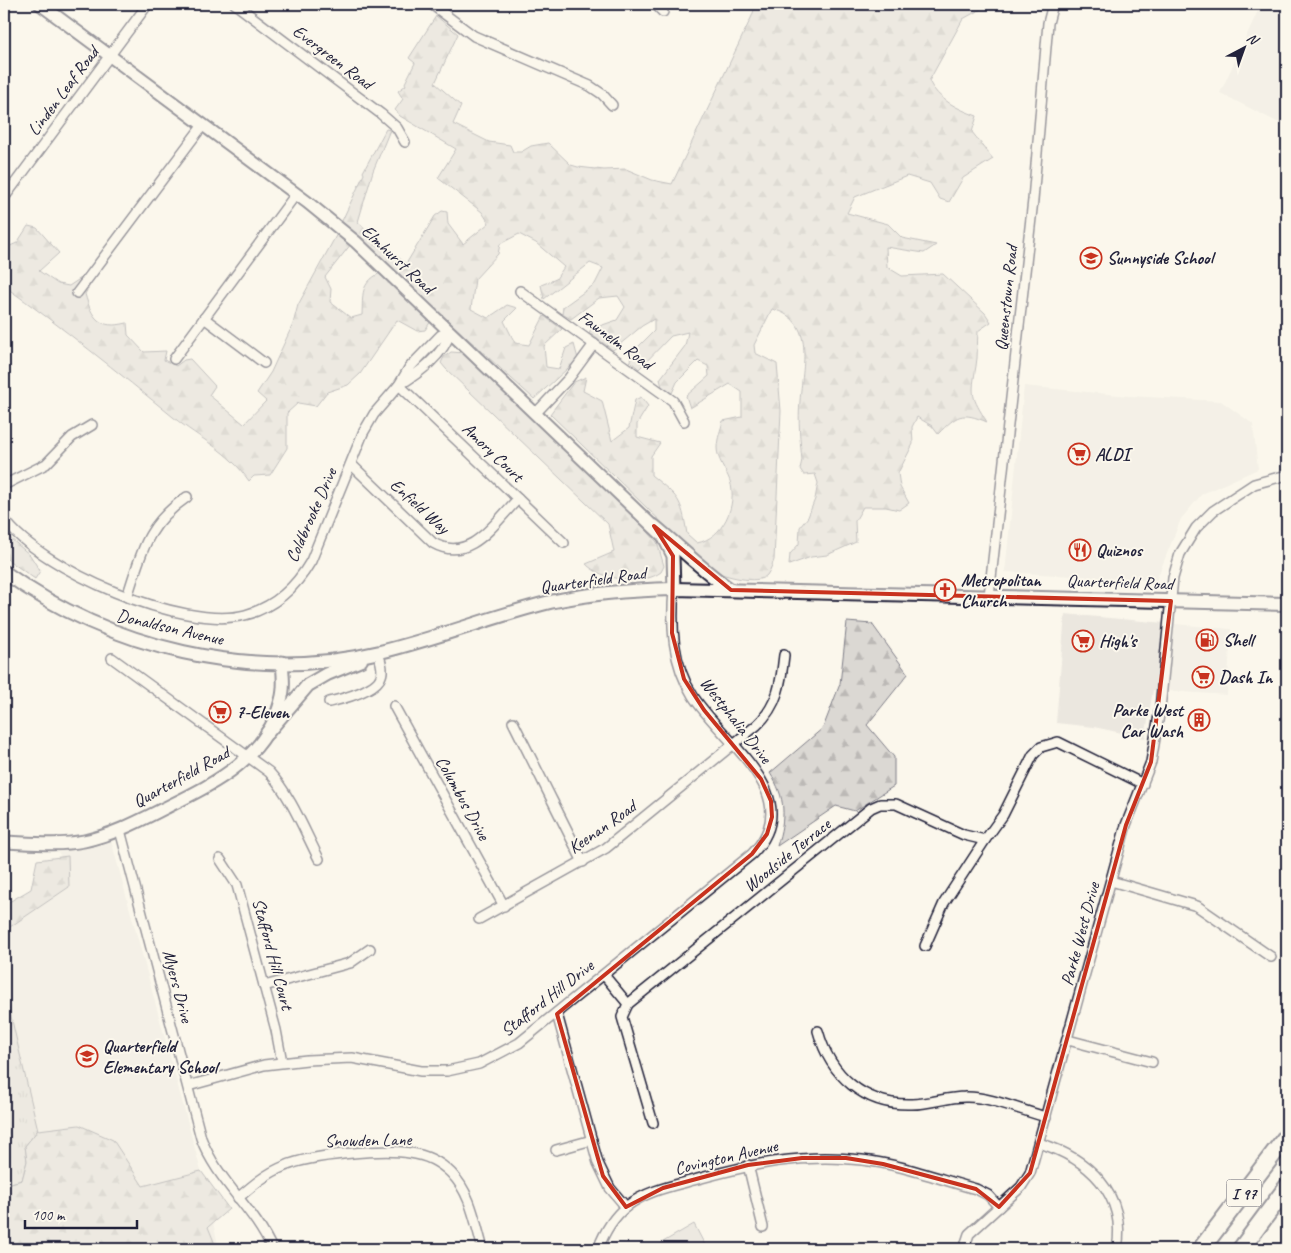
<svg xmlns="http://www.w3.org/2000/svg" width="1291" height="1253" font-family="Caveat,sans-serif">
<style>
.built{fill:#ebe7df}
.grass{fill:url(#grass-tufts);stroke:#7e7d87}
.forest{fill:url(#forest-firs);stroke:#7e7d87}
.park{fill:#dbd8d3;stroke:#7e7d87}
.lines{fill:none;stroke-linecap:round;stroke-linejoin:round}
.minor-casing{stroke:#22223b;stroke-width:12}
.tertiary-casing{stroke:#22223b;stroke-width:15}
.secondary-casing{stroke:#22223b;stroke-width:16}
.motorway-casing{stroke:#22223b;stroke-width:20}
.minor{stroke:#fbf7ec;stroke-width:9}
.tertiary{stroke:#fbf7ec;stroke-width:11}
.secondary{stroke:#fbf7ec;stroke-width:12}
.motorway{stroke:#fbf7ec;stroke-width:16}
.marked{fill:none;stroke:#c8321e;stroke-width:4;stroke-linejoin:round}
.labels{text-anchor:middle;stroke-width:4;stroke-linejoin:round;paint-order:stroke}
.shield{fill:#fbf7ec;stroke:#636270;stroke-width:1}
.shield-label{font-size:16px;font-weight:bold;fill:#22223b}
.street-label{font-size:18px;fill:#22223b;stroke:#fbf7ec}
.poi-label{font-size:18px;font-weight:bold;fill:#22223b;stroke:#fbf7ec;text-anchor:start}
</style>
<defs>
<pattern id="grass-tufts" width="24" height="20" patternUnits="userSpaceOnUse" patternTransform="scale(1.25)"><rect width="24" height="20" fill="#dbd8d3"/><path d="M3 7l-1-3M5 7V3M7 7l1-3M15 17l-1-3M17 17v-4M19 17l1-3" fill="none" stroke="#bcb9b6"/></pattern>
<pattern id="forest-firs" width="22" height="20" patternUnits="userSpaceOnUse" patternTransform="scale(1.25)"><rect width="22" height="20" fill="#dbd8d3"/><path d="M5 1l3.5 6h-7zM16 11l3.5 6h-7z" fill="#bcb9b6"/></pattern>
</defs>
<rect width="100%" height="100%" fill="#fbf7ec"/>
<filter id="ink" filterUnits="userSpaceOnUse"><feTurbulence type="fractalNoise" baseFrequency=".02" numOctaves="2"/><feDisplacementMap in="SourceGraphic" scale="10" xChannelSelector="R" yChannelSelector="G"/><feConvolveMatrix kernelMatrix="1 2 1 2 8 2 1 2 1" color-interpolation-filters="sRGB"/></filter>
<g filter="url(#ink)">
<g class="built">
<path d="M1261,4h26v123l-67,-34z"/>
<path d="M1024,386l106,10 91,5 32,23 5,45 -56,25 -21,25 -25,62 -151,-9z"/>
<path d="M1065,614l166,15 -4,66 -74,-5 -8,48 -51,-11 -38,-4z"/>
<path d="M111,840l93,342 15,67h-215v-342l64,-40 -12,-18z"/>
</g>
<path class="grass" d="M4,1004l5,4 29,122 -13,16 2,15 -5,19 -18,5z"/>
<g class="forest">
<path d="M756,4h227l-2,5 -18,10 -34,62c9,19 29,28 48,35l-5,16 21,27 -30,19 -14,24 -9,-3 -10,-16 -23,-7 -52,21 -8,16 41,11 14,14 34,7 -12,8 -38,-6 1,20 15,9 41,-2 42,39 6,9 -13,9c-1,12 0,25 -2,35 -5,30 -5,30 11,56 -26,-11 -30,-7 -49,12l-6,-8 -15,-9 -5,10 1,17 -15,29 2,14 9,16 -10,7 -13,-3h-23l-8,14 1,21 -29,13 -16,2 -22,8 1,-11 9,-10 1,-17 8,-10 7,-18 3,-16 -3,-9 -11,1 -4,-6 2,-9c-2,-20 -4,-40 -2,-59 2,-34 17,-81 -28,-92l-18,36 1,8 22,11 4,47 -7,149c-2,5 -4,11 -7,15 -10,11 -43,0 -55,-4l-162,-157 24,-32 12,-5 -3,14 19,10 10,40 17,-13 6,-28 6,-3 7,9 -11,18v13l23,6 -9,13v19c28,23 30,22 36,59l10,9c26,-5 41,-38 33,-62 -4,-11 -13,-22 -13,-33 0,-9 4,-19 6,-27l19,-4v-25l-12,-8 -40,24 -4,-12 23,-20 -1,-10 -10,-5 -21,21 -5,11 -10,-6 -2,-8 25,-33 3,-14 -17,4 -32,33 -9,-8 1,-7 23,-23v-12l-12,7 -29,24 -24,-17 2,-4 26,-9 8,-13 -7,-11 -19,2 -28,21 -9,-5 1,-7 32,-23 8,-16 -13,-5 -46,36 -3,-14 15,-6 8,-12 -28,-24 -17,-9 -19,10 -2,10 -23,25 -4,30 17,9 19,-13 10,3 -13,13 11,22 14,2 15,-29 18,13 -18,17 2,21 13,2 7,-21 8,-4 4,15 -44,40 -193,-176 23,-49 -1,-2 23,-43 4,1 -17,41 -15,51 48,42 29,-48 7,-5 5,1 1,12 15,20 26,-21 -7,-11 -44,-34 18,-29 -56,-33 -5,-6 8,-11 -5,-8 8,-6 -1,-2 10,-20 -6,-5 27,-42 22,18 -23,49 26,23 -8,18 36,18 21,3 3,7h8l10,-6 17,-3 23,22 7,2 26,3 22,-1 26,11 20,4 80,-168z"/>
<path d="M28,226l9,2 22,25 -20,18 19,13 11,2 15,-10 6,9 -5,9c7,24 14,36 42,29l1,12 16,17 22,-1 -2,9 12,6 8,-6 6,-1 25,27 -6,9 35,29 22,-23 -9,-8 14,-21 22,-48 5,-19 40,-73 13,12 -26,33 6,12 -1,13 21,16 11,-3c1,-21 -2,-31 18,-42l51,48 -6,9 -8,1 -20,-11 -37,54 -12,11 -21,7 -11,14 -18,-3 -11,10v35l-17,27 -16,1 -5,5c-21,-31 -48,-41 -76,-64 -55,-45 -111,-90 -169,-131v-49l6,9 7,-3z"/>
<path d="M451,352l14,1 167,161 25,28 7,24 -3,6c-18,14 -60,8 -75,-8l28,-12 -6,-28 -162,-155 -5,-6 3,-6z"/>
<path d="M4,533l26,22 10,16 -5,8 -31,-22z"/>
<path d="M847,622l25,2 36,50 -41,51 27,32v29l-39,25 -19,-5 -59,40c9,-29 9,-48 -7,-73l53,-45 17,-44z"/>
<path d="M68,856l1,31 -65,44v-26l27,-16 6,-29z"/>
<path d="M79,1125l34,15 30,46 58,-15 28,38 -21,18 9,22h-213v-64l18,-5 5,-19 -2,-15 13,-16z"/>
</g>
<path class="park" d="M694,1224l13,25h-49l5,-7z"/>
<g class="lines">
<g class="minor-casing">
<g id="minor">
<path d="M235,4l146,110 16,14 8,14"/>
<path d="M431,4l43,32 116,50 12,8 10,11"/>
<path d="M655,4l8,8"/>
<path d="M4,198l144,-194"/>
<path d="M520,291l153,110 11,20"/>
<path d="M77,293l126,-168"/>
<path d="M204,318l60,45"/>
<path d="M174,359l122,-165"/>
<path d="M399,385l165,158"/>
<path d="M535,414l34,-36 25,-34"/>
<path d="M351,464l82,79c37,21 61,-20 85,-44"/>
<path d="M4,485l42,-21 26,-27 20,-12"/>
<path d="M4,519c37,51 179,112 241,96 30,-8 51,-28 66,-54l52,-128 11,-19 25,-29 10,-17 32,-33 9,-3c-5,22 -32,42 -51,53"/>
<path d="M989,596l44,-396 15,-177 5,-19"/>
<path d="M127,597c15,-45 18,-71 60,-100"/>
<path d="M112,658l157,114c22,24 35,58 50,87"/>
<path d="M329,702c13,-3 48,-12 52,-26 3,-7 -1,-16 -3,-24"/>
<path d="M394,706l110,200"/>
<path d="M513,722l70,140"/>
<path d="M120,830l81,308c16,43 53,70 71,111"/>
<path d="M220,859l17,26 39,145 6,32"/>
<path d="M1111,881l86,25 74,51"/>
<path d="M479,919l127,-71 151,-123c21,-20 24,-42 27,-70"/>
<path d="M925,946l19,-43 41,-63"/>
<path d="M604,975l24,29 -6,13 31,106"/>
<path d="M264,986l86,-23 20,-14"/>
<path d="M628,1004l243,-196 9,-4h16l68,31 21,5 18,-25 30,-60 8,-8 17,-5 85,42"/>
<path d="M557,1014l41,149 12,25 16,19"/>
<path d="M818,1031c12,44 46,75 94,73 18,0 35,-7 53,-7 24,-1 58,14 81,20"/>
<path d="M1068,1040l84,22"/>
<path d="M188,1086l76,-21 43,-5 45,-2 69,13h26l32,-7 40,-21 233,-189c57,-58 -29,-111 -59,-158 -21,-33 -22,-70 -19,-107"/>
<path d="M1039,1143c49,15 88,51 78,106"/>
<path d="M556,1150l36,-10"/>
<path d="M748,1165l15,62"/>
<path d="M238,1198c15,-13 29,-25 47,-32 25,-11 99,-18 125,-13 16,2 30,9 41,20 20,20 24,49 32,76"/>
<path d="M598,1249c6,-16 15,-32 29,-43 19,-15 44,-20 67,-26 58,-16 107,-27 168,-20 38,4 77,19 114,29l12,6 11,12"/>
<path d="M964,1249l5,-15 52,-47 9,-14 96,-348 25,-63 9,-53 13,-131 7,-24 16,-26 17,-17 41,-27 33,-9"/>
</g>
</g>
<g class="tertiary-casing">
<g id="tertiary">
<path d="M40,4l267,198 49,40 307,294 10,20 1,33"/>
<path d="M4,842c26,1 54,4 80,-1 29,-6 55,-20 81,-33 50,-25 101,-49 116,-108 4,-12 2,-26 1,-38"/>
</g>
</g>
<g class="secondary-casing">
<g id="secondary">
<path d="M654,526c26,21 49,45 77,64"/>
<path d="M4,572c106,76 247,111 376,80 58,-14 113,-36 170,-50 41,-9 82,-12 124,-13l613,15"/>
<path d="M267,733l41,-48 19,-11 34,-14"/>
</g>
</g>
<g class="motorway-casing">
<g id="motorway">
<path d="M1201,1249l86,-113"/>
<path d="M1241,1249l46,-62"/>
</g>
</g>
<use href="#minor" class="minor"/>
<use href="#tertiary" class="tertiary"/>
<use href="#secondary" class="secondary"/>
<use href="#motorway" class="motorway"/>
</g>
</g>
<path d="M0 0H1291V1253H0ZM654,526l77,64 440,11 -20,161 -25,63 -96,348 -31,34 -23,-18 -93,-25 -37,-6h-44l-54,7 -85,23 -37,19 -23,-31 -46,-162 195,-160 15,-20 5,-17 -1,-16 -10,-22 -57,-69 -20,-31 -12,-46 1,-77z" fill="#fbf7ec" fill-opacity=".55" fill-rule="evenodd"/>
<path class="marked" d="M654,526l77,64 440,11 -20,161 -25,63 -96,348 -31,34 -23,-18 -93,-25 -37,-6h-44l-54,7 -85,23 -37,19 -23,-31 -46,-162 195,-160 15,-20 5,-17 -1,-16 -10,-22 -57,-69 -20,-31 -12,-46 1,-77z"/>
<defs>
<g id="school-ring" transform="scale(1.125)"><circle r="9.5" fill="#fbf7ec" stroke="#c8321e" stroke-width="1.5"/><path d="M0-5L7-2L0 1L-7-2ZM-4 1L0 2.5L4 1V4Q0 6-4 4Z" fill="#c8321e"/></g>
<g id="supermarket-ring" transform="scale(1.125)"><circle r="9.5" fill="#fbf7ec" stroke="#c8321e" stroke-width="1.5"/><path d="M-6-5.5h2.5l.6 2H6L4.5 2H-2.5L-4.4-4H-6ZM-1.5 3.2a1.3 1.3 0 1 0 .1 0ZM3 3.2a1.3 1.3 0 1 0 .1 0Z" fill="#c8321e"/></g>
<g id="restaurant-ring" transform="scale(1.125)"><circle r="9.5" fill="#fbf7ec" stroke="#c8321e" stroke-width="1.5"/><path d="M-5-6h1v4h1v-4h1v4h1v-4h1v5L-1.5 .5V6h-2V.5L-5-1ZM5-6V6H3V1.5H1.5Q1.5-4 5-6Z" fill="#c8321e"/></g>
<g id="church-ring" transform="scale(1.125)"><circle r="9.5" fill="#fbf7ec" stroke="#c8321e" stroke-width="1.5"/><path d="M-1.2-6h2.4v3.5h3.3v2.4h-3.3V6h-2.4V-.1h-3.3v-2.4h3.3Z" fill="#c8321e"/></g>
<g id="fuel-ring" transform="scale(1.125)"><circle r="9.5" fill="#fbf7ec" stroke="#c8321e" stroke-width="1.5"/><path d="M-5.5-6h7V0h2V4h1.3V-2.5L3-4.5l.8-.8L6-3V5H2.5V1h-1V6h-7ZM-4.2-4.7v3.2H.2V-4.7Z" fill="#c8321e"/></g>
<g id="building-ring" transform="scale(1.125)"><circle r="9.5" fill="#fbf7ec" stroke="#c8321e" stroke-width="1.5"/><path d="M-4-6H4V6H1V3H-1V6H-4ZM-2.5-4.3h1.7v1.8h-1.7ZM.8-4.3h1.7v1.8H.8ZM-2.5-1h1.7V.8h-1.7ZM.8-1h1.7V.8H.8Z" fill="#c8321e"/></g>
</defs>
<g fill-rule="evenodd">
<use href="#school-ring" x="1091" y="258"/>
<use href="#supermarket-ring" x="1079" y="454"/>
<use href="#restaurant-ring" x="1080" y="550"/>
<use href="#church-ring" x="945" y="590"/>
<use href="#fuel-ring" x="1207" y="640"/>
<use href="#supermarket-ring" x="1083" y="641"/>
<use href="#supermarket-ring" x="1203" y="677"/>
<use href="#supermarket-ring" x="220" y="712"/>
<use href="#building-ring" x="1199" y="720"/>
<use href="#school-ring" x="87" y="1056"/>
</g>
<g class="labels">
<rect class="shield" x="1226.5" y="1179.5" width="35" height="27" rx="4"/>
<g class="shield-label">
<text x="1244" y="1199">I 97</text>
</g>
<g class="street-label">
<text transform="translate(333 57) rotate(37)" y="6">Evergreen Road</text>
<text transform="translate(63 91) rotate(-53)" y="6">Linden Leaf Road</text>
<text transform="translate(398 259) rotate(43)" y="6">Elmhurst Road</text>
<text transform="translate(1006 298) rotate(-84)" y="6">Queenstown Road</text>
<text transform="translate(616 340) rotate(36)" y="6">Fawnelm Road</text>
<text transform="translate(493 452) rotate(44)" y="6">Amory Court</text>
<text transform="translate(420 506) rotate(42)" y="6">Enfield Way</text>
<text transform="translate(311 515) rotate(-66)" y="6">Coldbrooke Drive</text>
<text transform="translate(593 580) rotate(-8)" y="6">Quarterfield Road</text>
<text transform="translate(1120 582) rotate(2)" y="6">Quarterfield Road</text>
<text transform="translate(170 627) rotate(13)" y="6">Donaldson Avenue</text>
<text transform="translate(736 720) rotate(52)" y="6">Westphalia Drive</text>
<text transform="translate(181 777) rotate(-29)" y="6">Quarterfield Road</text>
<text transform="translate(463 798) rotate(61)" y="6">Columbus Drive</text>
<text transform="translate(602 827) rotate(-35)" y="6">Keenan Road</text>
<text transform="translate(787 855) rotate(-39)" y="6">Woodside Terrace</text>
<text transform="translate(1080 934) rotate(-75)" y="6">Parke West Drive</text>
<text transform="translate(273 954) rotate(75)" y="6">Stafford Hill Court</text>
<text transform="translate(178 986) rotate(75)" y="6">Myers Drive</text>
<text transform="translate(547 998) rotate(-38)" y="6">Stafford Hill Drive</text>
<text transform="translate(368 1140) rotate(-1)" y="6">Snowden Lane</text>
<text transform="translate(726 1157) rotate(-13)" y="6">Covington Avenue</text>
</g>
<g class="poi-label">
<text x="1107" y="264">Sunnyside School</text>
<text x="1095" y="460">ALDI</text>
<text x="1096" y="556">Quiznos</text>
<text x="961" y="586">Metropolitan<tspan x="961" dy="21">Church</tspan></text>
<text x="1223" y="646">Shell</text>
<text x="1099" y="647">High's</text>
<text x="1219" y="683">Dash In</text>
<text x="1183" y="716" text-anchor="end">Parke West<tspan x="1183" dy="21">Car Wash</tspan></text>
<text x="236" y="718">7-Eleven</text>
<text x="103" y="1052">Quarterfield<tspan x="103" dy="21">Elementary School</tspan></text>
</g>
</g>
<rect width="1291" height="1253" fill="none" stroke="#fbf7ec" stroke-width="20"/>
<rect x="10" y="10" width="1271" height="1233" fill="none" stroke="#22223b" stroke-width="2" filter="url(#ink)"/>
<g transform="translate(1244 48) rotate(41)" stroke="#fbf7ec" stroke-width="4" paint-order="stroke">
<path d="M0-4L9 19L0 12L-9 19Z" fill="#22223b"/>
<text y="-8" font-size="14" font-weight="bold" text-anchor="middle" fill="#22223b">N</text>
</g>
<path d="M25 1220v8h112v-8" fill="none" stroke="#22223b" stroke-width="2.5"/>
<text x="32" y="1220" font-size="15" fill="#22223b" stroke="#fbf7ec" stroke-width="4" paint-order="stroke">100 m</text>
</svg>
